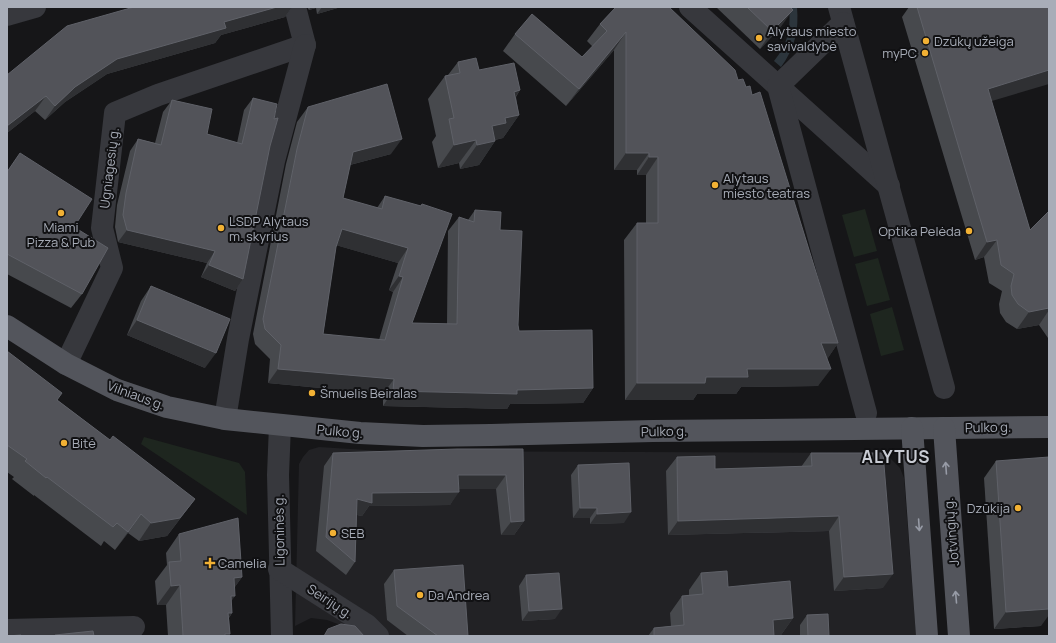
<svg xmlns="http://www.w3.org/2000/svg" width="1056" height="643" font-family="Manrope,sans-serif">
<style>
.built{fill:#222225}
.green{fill:#1e261f}
.water{fill:#2c353c}
.lines{fill:none;stroke-linecap:round;stroke-linejoin:round}
.street{stroke:#37383d;stroke-width:22}
.primary{stroke:#53555c;stroke-width:22}
.wall{fill:#47494d;fill-rule:evenodd}
.shaded-wall{fill:#2f3033}
.building{fill:#525359;stroke:#5f6168;fill-rule:evenodd}
.oneway{stroke:#979ba6}
.poi-dot{fill:#f2b134;stroke:#111113;stroke-width:1.5}
.labels{text-anchor:middle;stroke-width:4;stroke-linejoin:round;paint-order:stroke}
.poi-label{font-size:13px;fill:#a8adb8;stroke:#111113;text-anchor:start}
.street-label{font-size:13px;fill:#a8adb8;stroke:#111113}
.district-label{font-size:17px;font-weight:bold;letter-spacing:1px;fill:#c9ccd4;stroke:#111113}
</style>
<rect width="100%" height="100%" fill="#161618"/>
<path class="built" d="M319,447l63,4 498,2 10,5 10,10 4,10 12,158h-558l-15,-10 -16,-6 -16,-2 -16,8 4,-162 4,-7 6,-7z"/>
<g class="green">
<path d="M865,209l12,42 -23,6 -12,-42z"/>
<path d="M878,258l12,42 -23,6 -12,-42z"/>
<path d="M892,307l12,43 -23,6 -11,-42z"/>
<path d="M144,437l95,26 6,9 2,43 -106,-71z"/>
</g>
<path class="water" d="M789,7h8c2,23 -2,41 -16,60l-7,-6c14,-17 17,-33 15,-54z"/>
<g class="lines">
<g class="street">
<path d="M690,7l199,179"/>
<path d="M839,7l105,381"/>
<path d="M7,15l28,-8"/>
<path d="M843,23l-65,63 88,327"/>
<path d="M66,364l46,-96 -10,-40 13,-115 43,-18 147,-50 -10,-38"/>
<path d="M225,419l13,-80 36,-178 31,-116"/>
<path d="M280,425l-2,50 4,161"/>
<path d="M279,569l88,56 11,11"/>
<path d="M7,630l127,-3"/>
</g>
<g class="primary">
<path d="M7,326l59,38 51,26 50,17 58,12 135,14 63,3 68,-1 162,-4 396,-4"/>
<path d="M912,428l15,208"/>
<path d="M944,428l15,208"/>
</g>
</g>
<g class="wall">
<path d="M134,7h158l-7,10 -64,18 -6,8 -108,31 -42,28 -20,18 -10,-9 -28,22v-58z"/>
<path d="M307,7h34l-24,7 -1,-6 -7,2z"/>
<path d="M616,7l122,73 8,7 6,8 86,248 -11,16 -9,27 -77,1 -5,7h-39l-4,6h-68l-1,-160 13,-17h9v-48h-9v-5h-23v-120l-48,56 -63,-55 12,-17 67,23 11,-10 -6,-6 13,-17z"/>
<path d="M716,7h74l-10,21 -20,21z"/>
<path d="M909,7h140l-58,94 39,129 19,-19v127h-1l-9,-13 -22,4 -11,-7 -6,-9 -1,-9 3,-13 -13,-8 -5,-26 -9,3 -73,-243z"/>
<path d="M458,62l21,8 41,20 -4,7 3,18 -16,23 -8,2v1l-16,24 -19,4 -1,-6 -21,5 -6,-26 4,-6 -8,-37 17,-23 3,-1z"/>
<path d="M253,98l21,21 -4,27 -27,133 -8,12 -34,-14 6,-14 -89,-21 -3,-15 2,-22 13,-54 8,-12 17,4 8,-31 9,-12 35,34 30,9 7,-33z"/>
<path d="M308,107l83,47 -41,11 -7,33 34,10 8,-12 35,10 2,-2 -10,119 35,1 1,-93 11,-14 9,3 7,-10 25,20 19,101 74,57 -10,15 -73,1 -3,5 -124,-3v-12l-115,-11 2,-24 -15,-15 -2,-10 33,-170 11,-42zM336,245l62,18 -9,27 4,2 -14,48 -56,-6z"/>
<path d="M7,172l67,55 8,67 -11,14 -64,-34z"/>
<path d="M151,286l54,82 -78,-33 14,-34z"/>
<path d="M7,351l50,49 53,40 85,59 -28,37 -28,5 -11,-8 -13,17 -11,-9 -3,5 -67,-51v1l-22,-17 2,-2 -7,-5z"/>
<path d="M523,449l1,72 -10,14h-13l-5,-46h-37l-9,16 -81,1 -7,10 -5,-1 -2,47 -9,13 -30,-24 8,-85 9,-13z"/>
<path d="M811,453l72,135 -49,3 -5,-60 -161,4 -2,-64 11,-14 38,12 86,-2z"/>
<path d="M996,461l45,165 -47,3 -10,-151z"/>
<path d="M578,465l46,58 -34,1v-6h-17l-2,-43z"/>
<path d="M179,534l63,43 -8,11 -3,14 1,11 -3,5 1,16 -2,2h-60l-2,-31h-9l-2,-24 12,-16 -1,-12z"/>
<path d="M394,570l74,66h-60l-21,-16 -3,-36z"/>
<path d="M701,573l27,14 65,31 -12,17 -7,1h-126l6,-8 17,-2 -1,-13 12,-17h7v-6z"/>
<path d="M526,575l29,44 -33,2 -3,-35z"/>
<path d="M807,615l22,21h-29v-11z"/>
</g>
<g class="shaded-wall">
<path d="M277,7h15l-7,10 -64,18 -6,8 -108,31 -42,28 -20,18 10,-14 20,-19 42,-28 107,-37z"/>
<path d="M311,7h5v1l-7,2z"/>
<path d="M322,7h19l-24,7z"/>
<path d="M793,10l-13,18 -20,21 12,-18z"/>
<path d="M626,32l-12,18 -48,56 13,-17z"/>
<path d="M1049,70v14l-74,22 13,-17z"/>
<path d="M520,90l-16,24 10,-22z"/>
<path d="M46,96l-11,15 -28,22v-7z"/>
<path d="M519,115l-16,23 -9,2 1,1 -16,24 -19,4 17,-24 15,-19 13,-8z"/>
<path d="M402,139l-11,15 -49,13 11,-15z"/>
<path d="M476,140l-17,23 -21,5 16,-23z"/>
<path d="M626,153h23l-12,17h-23z"/>
<path d="M649,157h9l-12,18h-9z"/>
<path d="M342,229l66,19 -10,15 -66,-19z"/>
<path d="M127,230l88,21 -8,12 -89,-21z"/>
<path d="M997,240l-13,17 -9,3 12,-18z"/>
<path d="M209,265l34,14 -8,12 -34,-14z"/>
<path d="M399,276l4,1 -10,15 -4,-2z"/>
<path d="M1049,308v2l-10,15 -22,4 12,-17z"/>
<path d="M137,320l79,33 -11,15 -78,-33z"/>
<path d="M821,343h17l-12,18z"/>
<path d="M278,369l116,10 -11,15 -115,-11z"/>
<path d="M747,369h84l-13,17 -77,1 -5,7h-39l-4,6h-68l12,-17 69,-6z"/>
<path d="M593,388l-10,15 -73,1 -3,5 -124,-3 10,-15 124,-1z"/>
<path d="M458,475h48l-10,14h-47z"/>
<path d="M459,492l-9,13 -81,1 -7,10 -14,-3 9,-14 15,-6z"/>
<path d="M195,499l-28,37 -28,5 12,-18z"/>
<path d="M580,508h17l-7,10h-17z"/>
<path d="M631,512l-7,11 -34,1 7,-10z"/>
<path d="M141,514l-13,19 -13,17z"/>
<path d="M839,516l-10,15 -161,4 10,-14z"/>
<path d="M524,521l-10,14h-13l10,-13z"/>
<path d="M893,574l-10,14 -49,3 10,-14z"/>
<path d="M242,577l-14,20 6,-19z"/>
<path d="M180,585l-14,20h-9l14,-19z"/>
<path d="M231,596h4l-14,20z"/>
<path d="M562,609l-7,10 -33,2 7,-10z"/>
<path d="M1049,609v6l-8,11 -47,3 12,-17z"/>
<path d="M228,613h4l-14,20z"/>
<path d="M793,618l-12,17 -7,1 -1,-16z"/>
<path d="M225,634h5l-2,2h-4z"/>
</g>
<g class="building">
<path d="M134,7h143l-53,15 2,6 -109,31 -42,28 -20,19 -9,-10 -39,30v-51l60,-49z"/>
<path d="M616,7h53l66,63 3,10 5,-1 3,8 4,-1 2,9 8,-3 78,251h-17l10,26h-84l1,8h-42l-1,6h-68v-160h21v-66h-9v-4h-23v-121l-47,57 -64,-55 17,-20 50,43 25,-26 -7,-7z"/>
<path d="M747,7h43l3,3 -21,21z"/>
<path d="M917,7h132v63l-61,19 42,141 19,-19v97l-20,4 -11,-8 -6,-9 -1,-9 3,-12 -13,-9 -4,-25 -10,2z"/>
<path d="M476,58l3,12 35,-7 6,27 -6,2 5,23 -14,3 1,5 -14,3 3,15 -18,4 -1,-5 -22,5 -5,-26 5,-1 -9,-42 15,-3 -2,-11z"/>
<path d="M387,84l15,55 -49,13 -10,46 39,11 3,-13 36,10 1,-2 30,10 -40,109 45,1 2,-107 15,5 1,-12 26,2 -1,18 22,1 -4,94 1,6 73,-1 1,58 -76,2v4l-124,-3 1,-12 -116,-10 3,-24 -16,-16 -2,-10 34,-170 11,-42zM342,229l66,19 -9,28 4,1 -18,63 -62,-6 13,-87z"/>
<path d="M253,98l24,6 -3,15 4,-1 -8,28 -27,133 -34,-14 6,-14 -88,-21 -4,-15 3,-22 12,-54 23,6 11,-45 40,9 -5,25 35,10z"/>
<path d="M20,153l72,46 -18,28 34,21 -26,46 -75,-40v-82z"/>
<path d="M151,286l79,33 -14,34 -79,-33z"/>
<path d="M7,351l55,42 -5,7 53,40 3,-4 82,63 -15,19 -29,5 -10,-9 -13,18 -11,-9 -4,4 -66,-50 -1,1 -21,-17 2,-2 -20,-14z"/>
<path d="M457,449h66l1,72 -13,1 -5,-47h-48l1,17 -87,1v10l-15,-4 -2,63 -29,-25 7,-84z"/>
<path d="M811,453h72l10,121 -49,3 -5,-61 -161,5 -1,-64 38,-1v13l97,-3z"/>
<path d="M1049,457v152l-43,3 -10,-151z"/>
<path d="M629,463l2,49 -34,2v-6h-17l-2,-43z"/>
<path d="M238,518l4,59 -8,1 1,18h-4l1,17h-4l2,21h-5v2h-42l-3,-51 -9,1 -2,-24 12,-1 -2,-27z"/>
<path d="M463,565l5,71h-30l-41,-30 -3,-36z"/>
<path d="M727,571l1,16 62,-6 3,37 -20,2 1,16h-120v-8l30,-3 -2,-29 21,-2 -2,-21z"/>
<path d="M559,573l3,36 -33,2 -3,-36z"/>
<path d="M828,614l1,22h-21l-1,-21z"/>
<path d="M341,624l14,2 9,10h-40l4,-7z"/>
<path d="M93,631l1,5h-39v-1z"/>
<path d="M21,635v1h-14z"/>
</g>
<defs><path id="oneway-shaft" d="M-6 0H5M1.5-3L5.5 0L1.5 3" fill="none" stroke-width="1.6" stroke-linecap="round" stroke-linejoin="round"/></defs>
<g class="oneway">
<use href="#oneway-shaft" transform="translate(946 468) rotate(-94)"/>
<use href="#oneway-shaft" transform="translate(919 525) rotate(86)"/>
<use href="#oneway-shaft" transform="translate(956 597) rotate(-95)"/>
</g>
<g class="poi-dot">
<circle cx="759" cy="38" r="4"/>
<circle cx="926" cy="41" r="4"/>
<circle cx="925" cy="53" r="4"/>
<circle cx="715" cy="185" r="4"/>
<circle cx="61" cy="213" r="4"/>
<circle cx="221" cy="228" r="4"/>
<circle cx="969" cy="231" r="4"/>
<circle cx="312" cy="393" r="4"/>
<circle cx="64" cy="443" r="4"/>
<circle cx="1018" cy="508" r="4"/>
<circle cx="333" cy="533" r="4"/>
<path d="M208 557h4v4h4v4h-4v4h-4v-4h-4v-4h4z"/>
<circle cx="420" cy="595" r="4"/>
</g>
<g class="labels">
<g class="poi-label">
<text x="767" y="36">Alytaus miesto<tspan x="767" dy="15">savivaldybė</tspan></text>
<text x="934" y="46">Dzūkų užeiga</text>
<text x="917" y="58" text-anchor="end">myPC</text>
<text x="723" y="183">Alytaus<tspan x="723" dy="15">miesto teatras</tspan></text>
<text x="229" y="226">LSDP Alytaus<tspan x="229" dy="15">m. skyrius</tspan></text>
<text x="61" y="232" text-anchor="middle">Miami<tspan x="61" dy="15">Pizza &amp; Pub</tspan></text>
<text x="961" y="236" text-anchor="end">Optika Pelėda</text>
<text x="320" y="398">Šmuelis Beiralas</text>
<text x="72" y="448">Bitė</text>
<text x="1010" y="513" text-anchor="end">Dzūkija</text>
<text x="341" y="538">SEB</text>
<text x="218" y="568">Camelia</text>
<text x="428" y="600">Da Andrea</text>
</g>
<g class="street-label">
<text transform="translate(109 168) rotate(-83)" y="5">Ugniagesių g.</text>
<text transform="translate(136 395) rotate(20)" y="5">Vilniaus g.</text>
<text transform="translate(988 427) rotate(-1)" y="5">Pulko g.</text>
<text transform="translate(340 431) rotate(5)" y="5">Pulko g.</text>
<text transform="translate(664 431) rotate(-1)" y="5">Pulko g.</text>
<text transform="translate(279 530) rotate(-91)" y="5">Ligoninės g.</text>
<text transform="translate(951 532) rotate(-95)" y="5">Jotvingių g.</text>
<text transform="translate(330 601) rotate(33)" y="5">Seirijų g.</text>
</g>
<g class="district-label">
<text x="896" y="463">ALYTUS</text>
</g>
</g>
<rect width="1056" height="643" fill="none" stroke="#a8adb8" stroke-width="16"/>
</svg>
